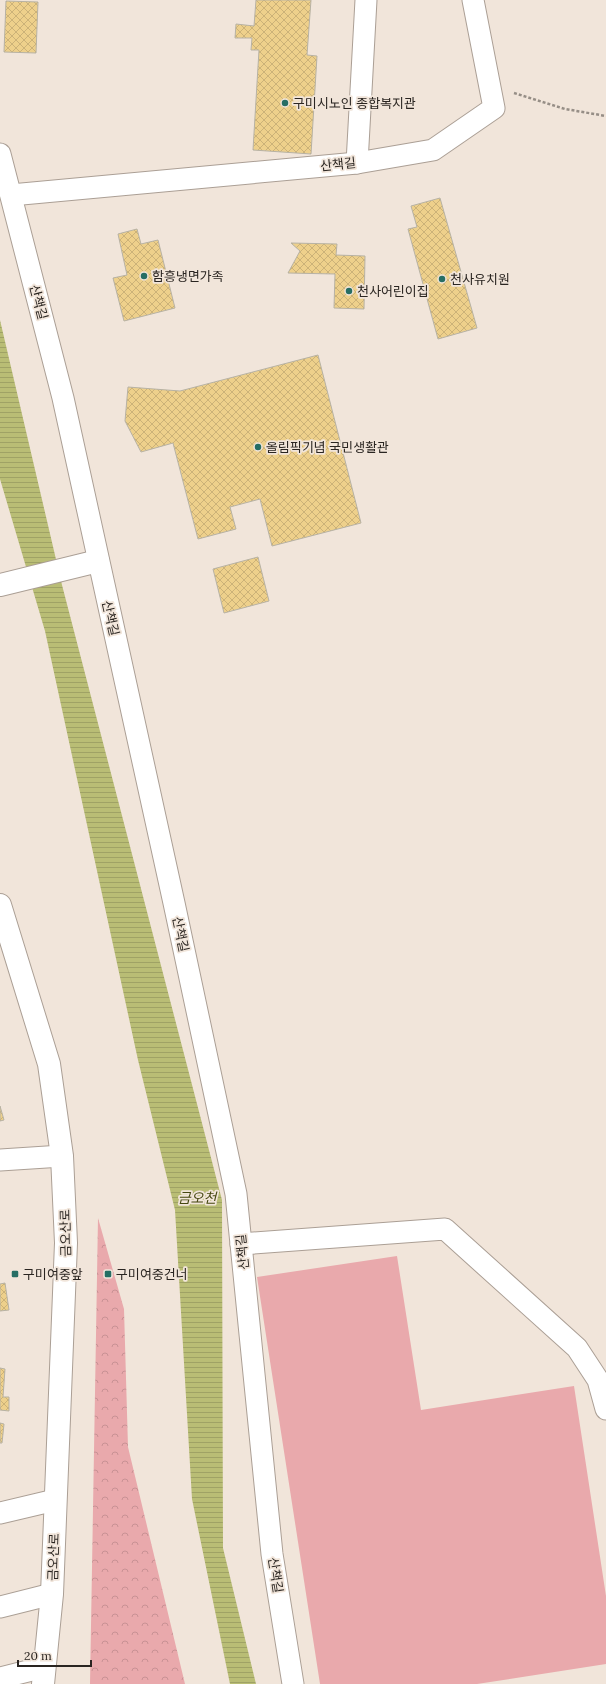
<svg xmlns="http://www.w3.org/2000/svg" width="606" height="1684" font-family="Lora,'Noto Sans KR',serif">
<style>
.forest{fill:url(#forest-crowns)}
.pitch{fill:#e9a9ac}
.water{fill:url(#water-rules)}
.building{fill:url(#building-cross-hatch);stroke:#b7b2a4}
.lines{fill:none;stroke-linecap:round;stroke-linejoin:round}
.minor-casing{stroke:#ab9f95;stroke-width:23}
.tertiary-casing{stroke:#ab9f95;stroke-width:24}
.path{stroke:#968e86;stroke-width:2.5;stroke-dasharray:3 2;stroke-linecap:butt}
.minor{stroke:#fff;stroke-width:21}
.tertiary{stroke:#fff;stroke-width:22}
.poi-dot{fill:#276e64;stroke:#f1e5da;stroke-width:1.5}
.labels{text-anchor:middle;stroke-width:3.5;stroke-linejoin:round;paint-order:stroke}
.poi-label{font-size:13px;fill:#2a2521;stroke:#f1e5da;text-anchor:start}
.street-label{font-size:13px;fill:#2a2521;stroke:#f1e5da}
.water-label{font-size:14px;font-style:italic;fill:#464811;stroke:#f1e5da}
</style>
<defs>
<pattern id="forest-crowns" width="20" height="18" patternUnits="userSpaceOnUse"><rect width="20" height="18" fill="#e9a9ac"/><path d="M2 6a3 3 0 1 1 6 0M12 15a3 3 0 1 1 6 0" fill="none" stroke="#c89194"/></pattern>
<pattern id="water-rules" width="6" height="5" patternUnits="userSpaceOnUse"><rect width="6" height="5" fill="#b9bd75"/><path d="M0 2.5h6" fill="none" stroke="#9fa265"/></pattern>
<pattern id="building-cross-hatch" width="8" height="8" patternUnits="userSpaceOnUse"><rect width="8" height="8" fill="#eed08b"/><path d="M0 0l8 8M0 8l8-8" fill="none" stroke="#ccb278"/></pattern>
</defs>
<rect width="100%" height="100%" fill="#f1e5da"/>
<path class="forest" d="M98,1218l26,91 4,138 57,237h-95z"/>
<path class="pitch" d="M397,1256l24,154 153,-24 32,210v68l-129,20h-157l-63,-407z"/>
<path class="water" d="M0,320l62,265 160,615 1,348 33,136h-26l-38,-185 -17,-289 -37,-150 -93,-429 -45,-152z"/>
<g class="building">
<path d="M256,0h55l-4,55 10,1 -6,98 -58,-4 6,-100h-8l1,-12h-17l1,-14 18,2z"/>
<path d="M6,1l32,1 -2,51 -32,-1z"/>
<path d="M440,198l37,130 -39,11 -30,-110 9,-2 -6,-21z"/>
<path d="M137,229l4,15 17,-4 17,68 -51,13 -11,-43 14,-3 -9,-41z"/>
<path d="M291,243l46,1 -1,11 29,1 -1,53 -30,-1 1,-34 -47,-1 12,-22z"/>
<path d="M318,355l43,168 -89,23 -12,-47 -30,8 6,22 -38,10 -25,-96 -32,9 -16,-31 3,-34 52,4z"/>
<path d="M258,557l11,44 -45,12 -11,-44z"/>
<path d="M0,1106l4,14 -4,1z"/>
<path d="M5,1283l4,27 -9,1v-27z"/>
<path d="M0,1368l5,1 -2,28h6v14l-9,-1z"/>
<path d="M0,1423l4,1 -2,19h-2z"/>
</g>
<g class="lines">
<g class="minor-casing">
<g id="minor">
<path d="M0,154l63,244 111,505 62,291 36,360 21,130"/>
<path d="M357,163l9,-163"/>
<path d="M11,195l346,-32 76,-13 61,-42 -21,-108"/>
<path d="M0,1160l62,-4"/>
<path d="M241,1244l204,-15 132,119 21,32 8,29"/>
<path d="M0,1513l55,-13"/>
<path d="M0,1607l52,-13"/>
<path d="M0,1678l44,-11"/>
</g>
</g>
<g class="tertiary-casing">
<g id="tertiary">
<path d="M0,585l98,-24"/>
<path d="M0,905l49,159 13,92 4,87 -14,351 -9,90"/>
</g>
</g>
<path class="path" d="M514,93l51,16 41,7"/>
<use href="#minor" class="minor"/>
<use href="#tertiary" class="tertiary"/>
</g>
<g class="poi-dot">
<circle cx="285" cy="103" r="4"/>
<circle cx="144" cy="276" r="4"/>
<circle cx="442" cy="279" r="4"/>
<circle cx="349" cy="291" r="4"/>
<circle cx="258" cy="447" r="4"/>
<rect x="11" y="1270" width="8" height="8" rx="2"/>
<rect x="104" y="1270" width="8" height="8" rx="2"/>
</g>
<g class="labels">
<g class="poi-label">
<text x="293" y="108">구미시노인 종합복지관</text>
<text x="152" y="281">함흥냉면가족</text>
<text x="450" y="284">천사유치원</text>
<text x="357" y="296">천사어린이집</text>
<text x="266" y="452">올림픽기념 국민생활관</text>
<text x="23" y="1279">구미여중앞</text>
<text x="116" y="1279">구미여중건너</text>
</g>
<g class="street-label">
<text transform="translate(338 164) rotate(-6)" y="5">산책길</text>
<text transform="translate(39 302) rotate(75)" y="5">산책길</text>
<text transform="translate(111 618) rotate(77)" y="5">산책길</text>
<text transform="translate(181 934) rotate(78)" y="5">산책길</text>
<text transform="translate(65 1233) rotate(-91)" y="5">금오산로</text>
<text transform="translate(242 1252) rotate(-96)" y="5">산책길</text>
<text transform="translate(53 1557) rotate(-88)" y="5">금오산로</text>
<text transform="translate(276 1575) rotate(81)" y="5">산책길</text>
</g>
<g class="water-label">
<text x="197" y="1203">금오천</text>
</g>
</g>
<path d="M18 1660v6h73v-6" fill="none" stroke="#2a2521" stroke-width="2"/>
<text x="24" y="1660" font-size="12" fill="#2a2521" stroke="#f1e5da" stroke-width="3" paint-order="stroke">20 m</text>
</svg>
